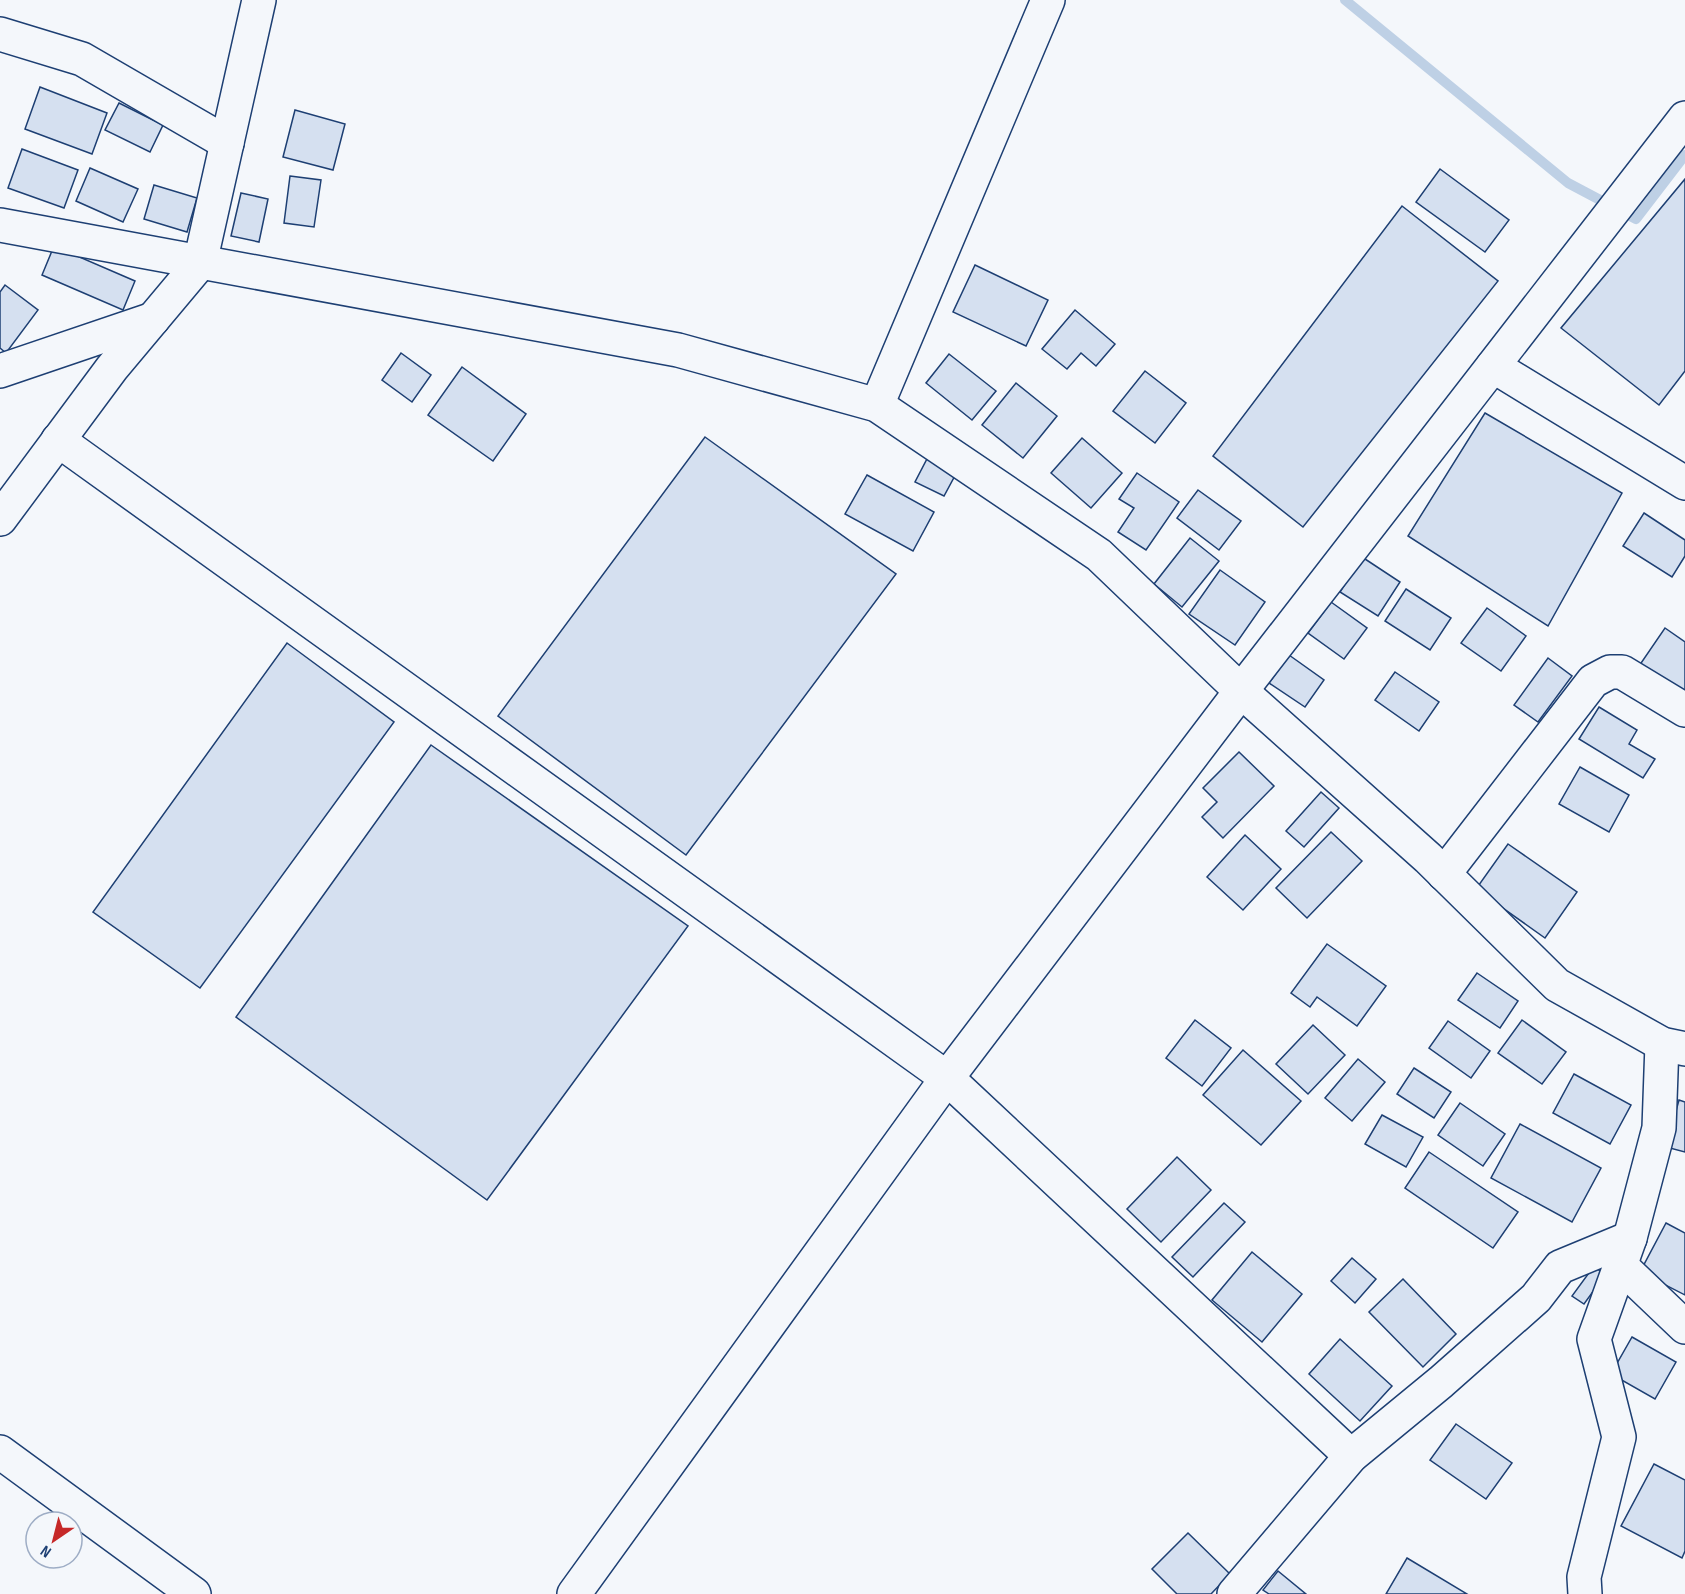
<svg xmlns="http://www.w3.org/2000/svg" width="1685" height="1594" font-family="'Sofia Sans Condensed',sans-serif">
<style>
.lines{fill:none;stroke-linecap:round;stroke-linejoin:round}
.stream{stroke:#bed0e5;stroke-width:10}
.building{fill:#d5e0f0;stroke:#1d3f73;stroke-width:1.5}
.minor-casing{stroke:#1d3f73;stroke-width:36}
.minor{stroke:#f4f7fb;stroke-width:33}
</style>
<rect width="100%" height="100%" fill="#f4f7fb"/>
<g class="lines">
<path class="stream" d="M1345,0l223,183 68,36 49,-64"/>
</g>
<g class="building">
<path d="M40,87l67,26 -15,41 -67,-25z"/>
<path d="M119,103l44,22 -13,27 -45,-22z"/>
<path d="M295,110l50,14 -12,46 -50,-13z"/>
<path d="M22,149l56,21 -14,38 -56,-20z"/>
<path d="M90,168l48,21 -15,33 -47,-21z"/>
<path d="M1440,169l69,51 -24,32 -69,-50z"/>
<path d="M290,176l31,4 -7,47 -30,-4z"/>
<path d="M1685,179v192l-26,34 -98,-77z"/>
<path d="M154,185l43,13 -10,34 -43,-13z"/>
<path d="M241,193l27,6 -9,43 -28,-6z"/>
<path d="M1402,206l96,75 -195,246 -90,-71z"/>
<path d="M54,246l81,35 -12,29 -81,-35z"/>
<path d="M975,265l73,35 -22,46 -73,-34z"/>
<path d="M5,285l33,25 -32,43 -6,-5v-56z"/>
<path d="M1075,310l40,34 -19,22 -15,-13 -14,16 -25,-20z"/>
<path d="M401,353l30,22 -19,27 -30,-22z"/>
<path d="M949,354l47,37 -24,29 -46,-37z"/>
<path d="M462,367l64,47 -33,47 -65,-46z"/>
<path d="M1145,371l41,32 -31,40 -42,-32z"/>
<path d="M1016,383l41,33 -34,42 -41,-33z"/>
<path d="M1485,413l137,80 -74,133 -140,-90z"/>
<path d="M705,437l191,137 -210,281 -188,-139z"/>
<path d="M1082,438l40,35 -31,35 -40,-35z"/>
<path d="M929,455l29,15 -14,26 -29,-14z"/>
<path d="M1137,473l42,29 -33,48 -28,-18 16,-24 -15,-9z"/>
<path d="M867,475l67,37 -21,39 -68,-37z"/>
<path d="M1198,490l43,31 -22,29 -42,-32z"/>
<path d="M1644,513l41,27v16l-13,21 -49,-31z"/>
<path d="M1190,538l29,23 -37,46 -28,-23z"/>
<path d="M1362,557l38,25 -22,34 -38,-24z"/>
<path d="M1220,570l45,32 -30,43 -46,-31z"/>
<path d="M1406,589l45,29 -21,32 -45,-29z"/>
<path d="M1331,602l36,26 -23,31 -36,-26z"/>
<path d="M1487,608l39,28 -25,35 -40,-28z"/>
<path d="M1665,628l20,14v54l-46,-30z"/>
<path d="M287,643l107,79 -194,266 -107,-76z"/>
<path d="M1289,655l35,25 -19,27 -36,-24z"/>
<path d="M1548,658l24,18 -34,46 -24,-17z"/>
<path d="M1395,672l44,30 -20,29 -44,-31z"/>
<path d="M1599,707l38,23 -8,14 26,15 -12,19 -64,-39z"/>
<path d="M431,745l257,181 -201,274 -251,-183z"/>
<path d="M1239,752l35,34 -51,52 -21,-21 15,-15 -14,-14z"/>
<path d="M1580,767l49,28 -20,37 -50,-28z"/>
<path d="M1321,792l18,16 -35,39 -18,-16z"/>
<path d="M1331,832l31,29 -55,57 -31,-30z"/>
<path d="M1245,835l36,34 -38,41 -36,-33z"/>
<path d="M1508,844l69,48 -32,46 -69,-49z"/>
<path d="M1327,944l59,42 -29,40 -40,-29 -7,10 -19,-14z"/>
<path d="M1477,973l41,28 -18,27 -42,-28z"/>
<path d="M1195,1020l36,28 -29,38 -36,-28z"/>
<path d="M1522,1020l44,32 -24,32 -44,-31z"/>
<path d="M1448,1021l42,30 -19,27 -42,-30z"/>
<path d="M1313,1025l32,30 -37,39 -32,-30z"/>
<path d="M1243,1050l58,51 -40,44 -58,-50z"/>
<path d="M1358,1059l27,23 -33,39 -27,-23z"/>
<path d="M1414,1068l37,24 -17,26 -37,-24z"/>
<path d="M1574,1074l57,31 -21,39 -57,-31z"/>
<path d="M1679,1100l6,2v50l-19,-5z"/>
<path d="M1460,1103l45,31 -22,32 -45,-31z"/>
<path d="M1382,1115l41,22 -17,30 -41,-23z"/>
<path d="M1520,1124l81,44 -29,54 -81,-44z"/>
<path d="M1429,1152l89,60 -25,36 -88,-60z"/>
<path d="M1177,1157l34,33 -50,52 -34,-33z"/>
<path d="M1224,1203l21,19 -52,55 -21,-20z"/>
<path d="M1666,1223l19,10v62l-45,-23z"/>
<path d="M1252,1252l50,42 -40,48 -50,-42z"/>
<path d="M1352,1258l24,21 -21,24 -24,-22z"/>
<path d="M1594,1266l11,9 -21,29 -12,-8z"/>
<path d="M1403,1279l53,55 -33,33 -54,-55z"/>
<path d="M1632,1337l44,25 -21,37 -44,-25z"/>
<path d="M1340,1339l52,47 -32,35 -51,-47z"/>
<path d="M1456,1424l56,39 -26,36 -56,-39z"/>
<path d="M1654,1464l31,16v71l-3,7 -61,-32z"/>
<path d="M1188,1533l42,41 -19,20h-34l-25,-25z"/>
<path d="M1407,1558l60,36h-81z"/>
<path d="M1278,1571l28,23h-37l-6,-4z"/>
</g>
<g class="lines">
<g class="minor-casing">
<g id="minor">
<path d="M0,34l82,25 145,84"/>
<path d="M0,225l678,125 199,55 222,150 142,136 187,167 129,127 105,59 23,5"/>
<path d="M1493,366l192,117"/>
<path d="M0,371l153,-52"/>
<path d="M877,405l171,-405"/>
<path d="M58,440l889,638 404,378"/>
<path d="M0,519l112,-151 88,-105 59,-263"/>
<path d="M1444,874l149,-193 17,-9h12l63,38"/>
<path d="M1621,1266l64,61"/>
<path d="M0,1452l194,142"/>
<path d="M574,1594l373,-516 294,-387 444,-573"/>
<path d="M1234,1594l117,-138 90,-74 95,-84 24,-31 70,-29"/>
<path d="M1585,1594l-1,-17 35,-140 -25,-98 36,-101 29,-110 3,-84"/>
</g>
</g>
<use href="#minor" class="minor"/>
</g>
<g transform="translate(54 1540) rotate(215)"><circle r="28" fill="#f4f7fb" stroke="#9eadc5" stroke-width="1.5"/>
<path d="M0-4.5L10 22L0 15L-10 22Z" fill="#c62828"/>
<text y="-9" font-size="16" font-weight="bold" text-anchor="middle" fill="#1d3f73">N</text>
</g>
</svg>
